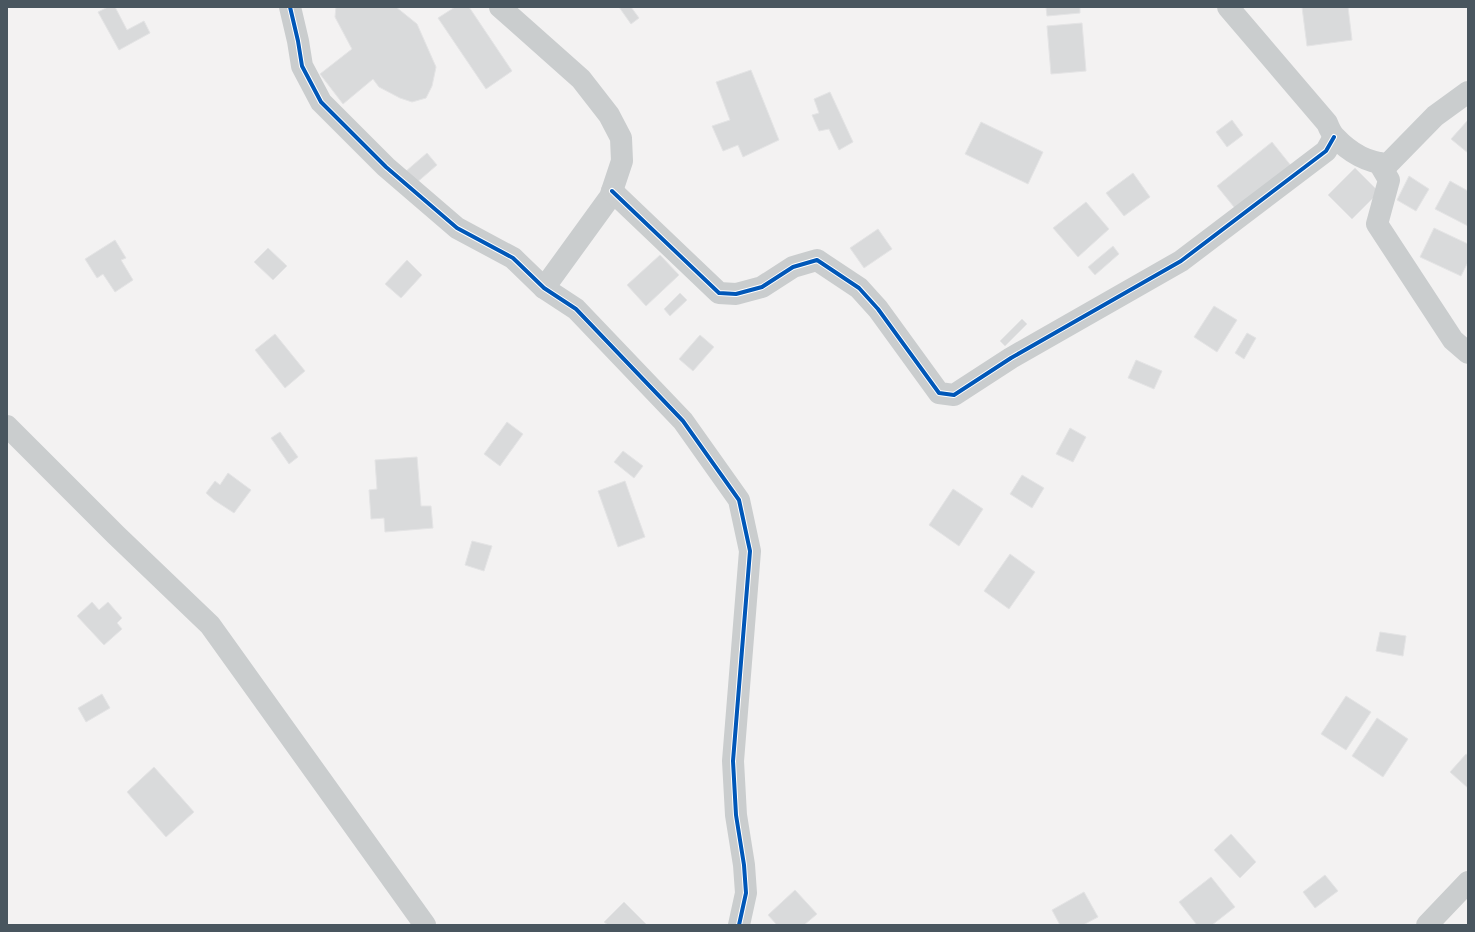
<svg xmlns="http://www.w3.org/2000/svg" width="1475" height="932" font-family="'IBM Plex Sans',sans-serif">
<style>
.building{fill:#d9dadb;stroke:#e4e4e5}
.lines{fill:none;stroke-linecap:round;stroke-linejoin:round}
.minor{stroke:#cacdce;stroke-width:22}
.cycleway-casing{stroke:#fff;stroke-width:6}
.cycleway{stroke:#0057b8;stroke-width:4}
</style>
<rect width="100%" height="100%" fill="#f3f2f2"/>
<g class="building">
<path d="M108,7h7l12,23 17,-9 6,12 -31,17 -21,-38z"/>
<path d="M336,7h60l21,17 19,43 -4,19 -6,12 -14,4 -12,-4 -21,-11 -6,-8 -30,25 -23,-30 32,-25 -17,-32z"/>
<path d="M455,7h14l43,64 -26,18 -48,-71z"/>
<path d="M619,7h12l8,11 -8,6z"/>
<path d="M1046,7h34v6l-33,3z"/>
<path d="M1302,7h46l4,33 -45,6z"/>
<path d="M1082,23l4,48 -35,3 -4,-48z"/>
<path d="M751,70l28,70 -36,17 -5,-12 -15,6 -11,-25 18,-6 -14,-38z"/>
<path d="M830,92l23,50 -14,8 -10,-21 -10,2 -7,-16 7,-2 -5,-14z"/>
<path d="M1232,120l11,15 -16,12 -11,-15z"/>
<path d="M1468,120v33l-17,-14z"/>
<path d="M981,122l62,30 -15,32 -63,-30z"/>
<path d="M1272,142l20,25 -54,45 -21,-26z"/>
<path d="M427,153l10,12 -22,19 -10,-12z"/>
<path d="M1355,168l24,24 -27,27 -24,-24z"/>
<path d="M1133,173l17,24 -26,19 -18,-23z"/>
<path d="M1409,176l20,13 -13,22 -19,-11z"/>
<path d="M1450,181l18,10v35l-33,-17z"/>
<path d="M1086,202l23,27 -31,28 -25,-29z"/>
<path d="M1434,228l34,16v18l-7,14 -41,-19z"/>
<path d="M878,229l14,20 -28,19 -14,-20z"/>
<path d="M115,240l11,18 -5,2 12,20 -18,12 -12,-18 -6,4 -12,-19z"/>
<path d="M1113,246l6,8 -24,21 -7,-8z"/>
<path d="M268,248l19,18 -14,14 -19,-18z"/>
<path d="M660,255l19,20 -33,31 -19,-21z"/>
<path d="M407,260l15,15 -21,23 -16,-14z"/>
<path d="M680,293l7,7 -17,16 -6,-7z"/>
<path d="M1214,306l23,14 -20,32 -23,-15z"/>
<path d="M1022,319l5,5 -22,22 -5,-5z"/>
<path d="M1247,333l9,5 -12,21 -9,-6z"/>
<path d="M275,334l30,37 -20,17 -30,-38z"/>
<path d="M700,335l14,12 -21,24 -14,-12z"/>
<path d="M1136,360l26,11 -8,18 -26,-11z"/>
<path d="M507,422l16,12 -23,32 -16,-12z"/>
<path d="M1070,428l16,9 -13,25 -17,-8z"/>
<path d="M280,432l18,25 -9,7 -18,-26z"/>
<path d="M623,451l20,15 -9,12 -20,-16z"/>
<path d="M417,457l4,49h10l2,22 -48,4 -1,-14 -13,1 -2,-29 8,-1 -2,-29z"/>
<path d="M228,473l23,17 -17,23 -20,-13 -8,-7 9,-12 5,4z"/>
<path d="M1022,475l22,13 -12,20 -22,-14z"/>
<path d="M625,481l20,56 -27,10 -20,-56z"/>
<path d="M953,489l30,20 -24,37 -30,-21z"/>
<path d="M472,541l20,5 -8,25 -19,-6z"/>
<path d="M1010,554l25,18 -26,37 -25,-18z"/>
<path d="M92,602l7,8 9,-8 14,16 -5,5 5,6 -18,16 -27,-29z"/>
<path d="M1380,632l26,4 -3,20 -27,-5z"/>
<path d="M102,694l8,14 -24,14 -8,-14z"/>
<path d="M1346,696l25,16 -25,38 -25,-16z"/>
<path d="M1377,718l31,21 -25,38 -31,-21z"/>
<path d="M1466,754l2,1v33l-18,-16z"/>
<path d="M154,767l40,45 -28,25 -39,-45z"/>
<path d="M1231,834l25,28 -16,16 -26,-28z"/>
<path d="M1325,875l13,16 -23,17 -12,-16z"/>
<path d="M1211,877l24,30 -23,18h-15l-18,-23z"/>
<path d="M795,890l22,24 -13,11h-27l-9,-10z"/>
<path d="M1084,892l14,25 -15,8h-23l-8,-15z"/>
<path d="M624,902l23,23h-39l-4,-3z"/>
</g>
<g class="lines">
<g class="minor">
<path d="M290,7l8,34 4,25 19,36 65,65 71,61 56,30 31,30 32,21 107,112 56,79 11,51 -17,210 3,54 8,50 2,28 -7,32"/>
<path d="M500,7l81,72 28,36 12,23 1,23 -12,36 -66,91"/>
<path d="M1228,7l99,116c2,5 5,11 8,14 14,15 33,26 53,27l47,-48 33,-24"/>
<path d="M1379,163l10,17 -12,44 76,116 15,13"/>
<path d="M612,191l107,102 17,1 26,-7 31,-20 24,-7 42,28 19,21 61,84 15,2 57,-37 170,-97 145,-110 8,-14"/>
<path d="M7,426l109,109 94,90 215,300"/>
<path d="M1427,925l41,-43"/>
</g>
<g class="cycleway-casing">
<g id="cycleway">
<path d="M290,7l8,34 4,25 19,36 65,65 71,61 56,30 31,30 32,21 107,112 56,79 11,51 -17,210 3,54 8,50 2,28 -7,32"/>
<path d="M612,191l107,102 17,1 26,-7 31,-20 24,-7 42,28 19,21 61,84 15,2 57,-37 170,-97 145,-110 8,-14"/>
</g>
</g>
<use href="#cycleway" class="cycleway"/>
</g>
<rect width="1475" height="932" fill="none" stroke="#49565f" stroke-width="16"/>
</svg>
